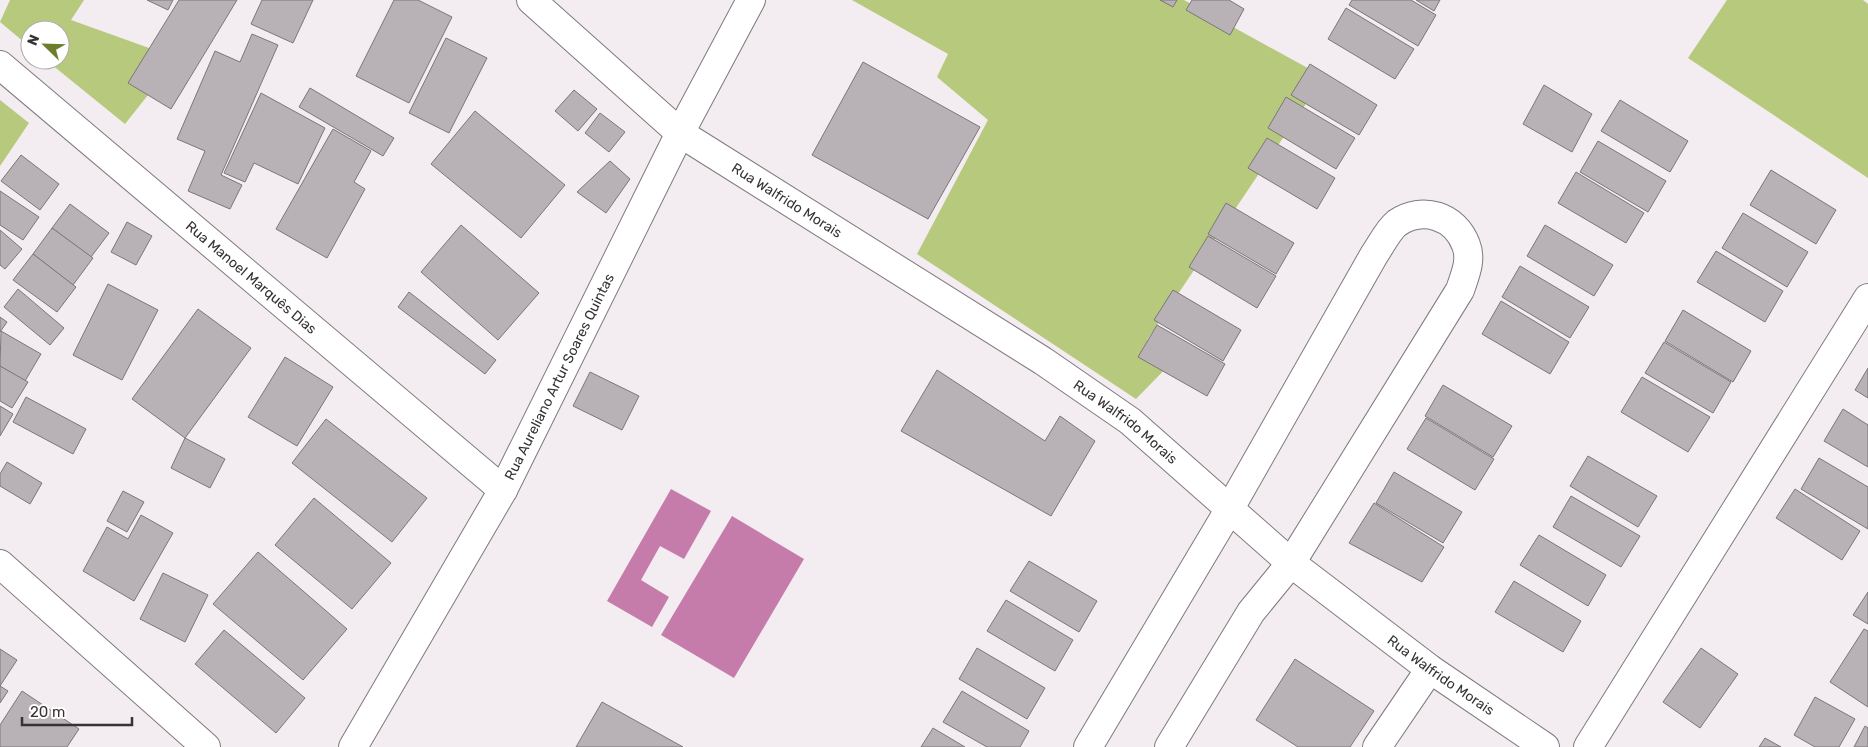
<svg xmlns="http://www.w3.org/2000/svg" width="1868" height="747" font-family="Rubik,sans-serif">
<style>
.green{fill:#b6c97d}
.water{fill:#c67cab}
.building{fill:#b8b1b5;stroke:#7c767a}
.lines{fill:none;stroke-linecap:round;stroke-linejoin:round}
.street-casing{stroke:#80797d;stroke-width:30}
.street{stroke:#fff;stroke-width:28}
.labels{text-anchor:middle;stroke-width:4;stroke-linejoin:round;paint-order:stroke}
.street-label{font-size:14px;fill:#363334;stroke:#fff}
</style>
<rect width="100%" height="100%" fill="#f3ecf0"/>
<g class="green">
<path d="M10,0h74l-13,20 78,28 -1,47 -23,29 -79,-64h14v-30h-30v17l-30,-25z"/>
<path d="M852,0h332l140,77 -177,263 26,21 -37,38 -219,-145 71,-134 -51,-43 11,-23z"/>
<path d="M1727,0h136l5,4v174l-180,-120z"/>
<path d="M0,100l29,23 -29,43z"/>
</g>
<g class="water">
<path d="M671,489l40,22 -27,48 -24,-13 -19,34 28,17 -17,30 -45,-26z"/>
<path d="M732,516l72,43 -70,119 -73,-43z"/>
</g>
<g class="building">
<path d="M147,0h26l-5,10z"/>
<path d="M179,0h58l-66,109 -43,-26z"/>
<path d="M262,0h51l-20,43 -42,-19z"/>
<path d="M394,0h24l34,17 -43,86 -53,-27z"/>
<path d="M1160,0h17l-4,7z"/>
<path d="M1192,0h37l15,9 -14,26 -44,-25z"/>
<path d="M1352,0h59l25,15 -18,31 -69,-41z"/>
<path d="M1416,0h24l-6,11z"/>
<path d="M1346,8l68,41 -19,30 -67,-40z"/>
<path d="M252,34l26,11 -57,130 21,10 -12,24 -42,-18 17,-40 -28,-12 38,-88 25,11z"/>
<path d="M446,38l41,20 -38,75 -40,-20z"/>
<path d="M863,62l117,65 -52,92 -116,-64z"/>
<path d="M1310,64l67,41 -18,30 -68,-40z"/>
<path d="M1544,85l48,29 -20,38 -49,-28z"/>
<path d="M310,88l84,50 -11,18 -84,-49z"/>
<path d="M574,90l23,19 -19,22 -23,-20z"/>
<path d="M261,93l64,35 -27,56 -44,-21 -9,19 -21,-9z"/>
<path d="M1286,97l69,41 -19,31 -68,-41z"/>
<path d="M1620,100l68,41 -18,31 -69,-41z"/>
<path d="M475,111l90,74 -44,53 -90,-74z"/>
<path d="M600,113l25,19 -16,20 -24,-19z"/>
<path d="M333,129l38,22 -17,31 11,7 -38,69 -51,-29z"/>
<path d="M1267,138l68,40 -18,31 -69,-41z"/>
<path d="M1598,141l68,40 -18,31 -68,-40z"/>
<path d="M21,155l38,29 -19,26 -39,-29z"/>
<path d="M610,161l20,18 -24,34 -29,-21z"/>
<path d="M1771,170l65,40 -20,34 -66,-39z"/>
<path d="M1576,172l68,41 -18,30 -68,-40z"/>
<path d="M0,191l39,26 -16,23 -23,-15z"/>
<path d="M1226,203l68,40 -18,31 -68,-40z"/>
<path d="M70,204l39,29 -18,24 -39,-29z"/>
<path d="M1743,213l65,39 -21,35 -65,-39z"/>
<path d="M127,222l25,14 -16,29 -25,-13z"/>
<path d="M461,225l78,68 -41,47 -77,-68z"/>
<path d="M1545,225l68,40 -19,31 -67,-40z"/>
<path d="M52,228l41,30 -20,27 -40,-31z"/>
<path d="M0,230l22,19 -17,20 -5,-4z"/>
<path d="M1208,236l68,40 -19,32 -68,-41z"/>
<path d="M1716,251l67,40 -18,31 -68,-40z"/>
<path d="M33,254l43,33 -19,25 -44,-32z"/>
<path d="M1520,266l69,41 -19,31 -68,-41z"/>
<path d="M108,284l50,26 -36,70 -49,-25z"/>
<path d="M18,289l46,39 -14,17 -46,-38z"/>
<path d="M1173,290l68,40 -18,31 -69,-41z"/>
<path d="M409,292l87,68 -11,14 -87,-67z"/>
<path d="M1501,301l68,41 -19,32 -68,-40z"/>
<path d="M198,309l53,39 -66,90 -53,-39z"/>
<path d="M1683,310l68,41 -18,31 -68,-41z"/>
<path d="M0,317l7,5 -7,10z"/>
<path d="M1157,325l68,39 -18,32 -69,-39z"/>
<path d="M1,331l40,23 -16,27 -25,-15z"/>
<path d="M1664,342l67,40 -18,31 -68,-40z"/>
<path d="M285,357l48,30 -36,59 -49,-29z"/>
<path d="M0,366l28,16 -16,26 -12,-7z"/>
<path d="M1868,368v30l-13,-8z"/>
<path d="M937,370l108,71 15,-25 35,25 -44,75 -150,-85z"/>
<path d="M590,372l49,24 -17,34 -49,-24z"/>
<path d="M1642,377l68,40 -22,35 -67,-40z"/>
<path d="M1443,385l69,41 -19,31 -68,-41z"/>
<path d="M26,397l60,32 -13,25 -60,-32z"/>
<path d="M0,406l13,8 -13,22z"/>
<path d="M1843,409l25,16v42l-44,-26z"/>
<path d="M1426,418l68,41 -19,31 -68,-41z"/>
<path d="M326,419l101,79 -35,44 -100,-79z"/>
<path d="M185,438l40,21 -15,29 -39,-20z"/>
<path d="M1588,456l69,40 -19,31 -68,-41z"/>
<path d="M1819,458l49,29v42l-67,-40z"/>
<path d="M7,462l35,21 -12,21 -30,-18v-12z"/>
<path d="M1394,472l68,40 -19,31 -67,-40z"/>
<path d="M1795,489l65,42 -18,29 -66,-42z"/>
<path d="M123,491l21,11 -17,30 -20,-11z"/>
<path d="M1571,496l69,40 -19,31 -68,-40z"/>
<path d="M314,498l77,65 -39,46 -77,-64z"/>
<path d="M1374,503l70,44 -22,35 -73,-39z"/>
<path d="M141,515l32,18 -39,68 -51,-30 24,-44 21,12z"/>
<path d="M1539,535l67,40 -18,31 -68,-41z"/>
<path d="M258,552l89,77 -44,51 -90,-76z"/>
<path d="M1029,561l68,40 -18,31 -69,-41z"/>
<path d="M163,573l45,22 -23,47 -45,-23z"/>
<path d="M1514,581l67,40 -18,31 -68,-40z"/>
<path d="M1868,592v32l-15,-9z"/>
<path d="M1006,600l67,40 -18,31 -68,-40z"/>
<path d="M1864,629l4,2v76l-38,-25z"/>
<path d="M224,630l81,68 -29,35 -81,-69z"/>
<path d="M977,648l68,40 -18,31 -68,-40z"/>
<path d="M1701,648l37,26 -38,54 -37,-26z"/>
<path d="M0,649l17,11 -17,26z"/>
<path d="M1295,659l79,52 -24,36h-52l-42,-27z"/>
<path d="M0,686l8,5 -8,12z"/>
<path d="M22,691l57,38 -12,18h-67v-22z"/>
<path d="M962,691l67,40 -9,16h-33l-44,-25z"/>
<path d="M1815,697l40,22 -16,28h-24l-21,-12z"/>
<path d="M602,702l81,45h-107z"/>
<path d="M1865,726l3,2v19h-14z"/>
<path d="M933,728l32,19h-44z"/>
<path d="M1765,738l16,9h-22z"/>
</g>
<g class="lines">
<g class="street-casing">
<g id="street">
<path id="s1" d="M531,0l149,133 363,228 87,60 161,142 139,106 115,78"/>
<path id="s2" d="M0,65l503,425"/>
<path d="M0,564l206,183"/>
<path id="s3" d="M353,747l150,-257 177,-357 71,-133"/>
<path d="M1088,747l141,-237 145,-255c7,-10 14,-25 23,-32 25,-17 58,-8 69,22 6,15 -1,30 -6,45l-169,273 -40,49 -82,135"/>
<path d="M1377,747l53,-78"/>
<path d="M1588,747l280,-449"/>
</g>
</g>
<use href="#street" class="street"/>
</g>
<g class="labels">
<g class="street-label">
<text dy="5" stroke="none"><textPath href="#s1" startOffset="326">Rua Walfrido Morais</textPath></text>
<text dy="5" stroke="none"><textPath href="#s2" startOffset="329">Rua Manoel Marquês Dias</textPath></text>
<text dy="5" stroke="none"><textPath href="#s3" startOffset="424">Rua Aureliano Artur Soares Quintas</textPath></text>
<text dy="5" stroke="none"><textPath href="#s1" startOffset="731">Rua Walfrido Morais</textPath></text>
<text dy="5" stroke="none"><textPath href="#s1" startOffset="1136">Rua Walfrido Morais</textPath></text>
</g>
</g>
<g transform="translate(45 45) rotate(293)"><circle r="24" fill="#ffffff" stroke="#afadae"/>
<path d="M0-4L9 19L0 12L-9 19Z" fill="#6c7d2c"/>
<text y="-8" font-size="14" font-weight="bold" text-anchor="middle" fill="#363334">N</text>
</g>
<path d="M22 717v8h110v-8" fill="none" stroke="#363334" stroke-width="2.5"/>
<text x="30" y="717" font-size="15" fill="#363334" stroke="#ffffff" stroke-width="4" paint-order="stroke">20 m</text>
</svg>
